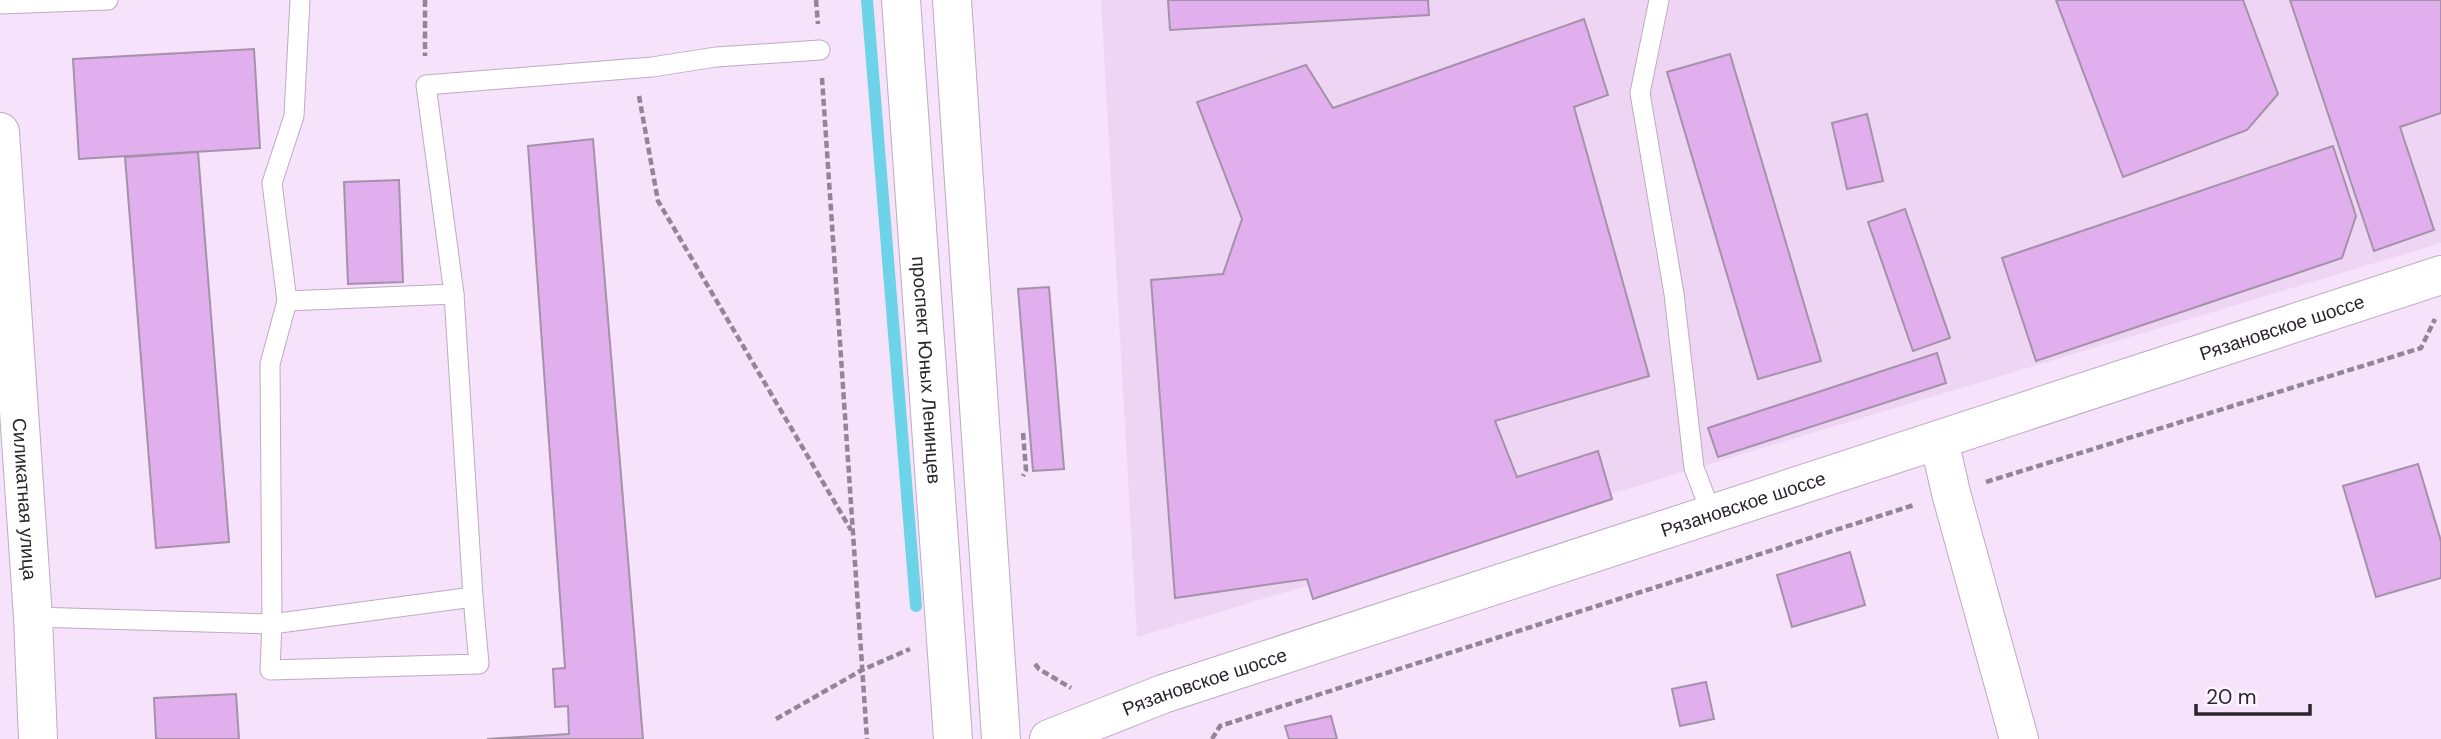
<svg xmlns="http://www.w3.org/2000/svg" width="2441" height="739" font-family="'DM Sans',sans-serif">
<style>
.built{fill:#eed5f4}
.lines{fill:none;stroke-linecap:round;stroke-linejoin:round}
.stream{stroke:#6cd3e9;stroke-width:12}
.building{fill:#e1afed;stroke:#a492a9;stroke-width:2}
.lane-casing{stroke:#bdabc2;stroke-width:21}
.street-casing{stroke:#bdabc2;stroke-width:40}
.primary-casing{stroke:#bdabc2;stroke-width:40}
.path{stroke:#938596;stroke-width:4.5;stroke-dasharray:7 3.5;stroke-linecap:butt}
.lane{stroke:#fff;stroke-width:19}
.street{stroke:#fff;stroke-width:38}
.primary{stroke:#fff;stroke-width:38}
.labels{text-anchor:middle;stroke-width:7;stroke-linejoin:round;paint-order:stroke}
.street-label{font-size:19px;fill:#2b242d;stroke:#fcf4fe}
</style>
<rect width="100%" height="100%" fill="#f6e2fb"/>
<path class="built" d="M1101,0h1340v243l-1304,394z"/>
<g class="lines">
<path class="stream" d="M867,0l49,606"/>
</g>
<g class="building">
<path d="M1168,0h260l1,15 -259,15z"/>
<path d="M2056,0h187l35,94 -31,36 -124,47z"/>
<path d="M2290,0h151v113l-41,14 34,103 -60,21z"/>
<path d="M1584,19l24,76 -34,12 75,269 -154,45 22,56 81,-26 14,48 -299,100 -6,-20 -132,19 -24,-318 72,-6 19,-55 -45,-117 109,-37 27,43z"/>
<path d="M254,49l6,99 -181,11 -6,-100z"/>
<path d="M1730,54l91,307 -63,18 -91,-307z"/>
<path d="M1867,114l16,67 -36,8 -15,-66z"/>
<path d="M593,139l50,600h-156l82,-5 -1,-28 -13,1 -2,-38 12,-1 -37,-522z"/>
<path d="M2333,146l23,70 -14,42 -306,103 -34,-103z"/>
<path d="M198,152l31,390 -73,6 -31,-391z"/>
<path d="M399,180l4,102 -55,2 -4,-102z"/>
<path d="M1905,209l45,129 -37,13 -45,-129z"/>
<path d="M1049,287l15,182 -31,2 -15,-182z"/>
<path d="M1937,353l9,30 -228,74 -10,-29z"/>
<path d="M2418,464l23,77v37l-65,19 -33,-111z"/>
<path d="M1850,552l15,53 -73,22 -15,-52z"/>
<path d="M1706,682l8,37 -34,7 -8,-37z"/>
<path d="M236,694l3,45h-83l-2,-41z"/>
<path d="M1331,716l6,23h-48l-4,-13z"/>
</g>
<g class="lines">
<g class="lane-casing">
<g id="lane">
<path d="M1659,0l-19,93 34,201 20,174 18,47"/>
<path d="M0,4l108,-4"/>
<path d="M454,294l-167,7 -17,63 2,260 201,-27"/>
<path d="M287,301l-15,-118 22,-67 6,-116"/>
<path d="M33,617l239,7 -2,46 209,-6 -6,-67 -19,-303 -28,-209 226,-18 64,-10 104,-7"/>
</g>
</g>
<g class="street-casing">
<g id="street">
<path id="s1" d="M0,132l33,485 5,122"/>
<path d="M1939,440l12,53 68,246"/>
<path id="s2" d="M1049,739l114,-45 1278,-419"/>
</g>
</g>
<g class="primary-casing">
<g id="primary">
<path id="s3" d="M901,0l52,739"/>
<path d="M952,0l49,739"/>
</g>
</g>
<g class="path">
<path d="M425,0v56"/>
<path d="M816,0l2,24"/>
<path d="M822,78l45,661"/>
<path d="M639,96l19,105 193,329"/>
<path d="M1023,433l3,37 -3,6"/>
<path d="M1986,482l435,-134 14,-29"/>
<path d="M1035,664l4,5 32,19"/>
<path d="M776,719l86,-49 48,-21"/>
<path d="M1212,739l8,-13 694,-221"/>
</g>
<use href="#lane" class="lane"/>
<use href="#street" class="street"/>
<use href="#primary" class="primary"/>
</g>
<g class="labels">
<g class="street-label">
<text dy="7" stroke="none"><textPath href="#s2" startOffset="1300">Рязановское шоссе</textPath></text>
<text dy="7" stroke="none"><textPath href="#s3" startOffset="371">проспект Юных Ленинцев</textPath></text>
<text dy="7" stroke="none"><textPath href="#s1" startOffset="368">Силикатная улица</textPath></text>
<text dy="7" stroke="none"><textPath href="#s2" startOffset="733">Рязановское шоссе</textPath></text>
<text dy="7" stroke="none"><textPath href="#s2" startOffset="166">Рязановское шоссе</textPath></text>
</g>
</g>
<path d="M2196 704v10h114v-10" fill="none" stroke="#2b242d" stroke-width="3.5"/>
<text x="2206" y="704" font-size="21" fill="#2b242d" stroke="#fcf4fe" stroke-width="5" paint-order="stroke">20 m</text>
</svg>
